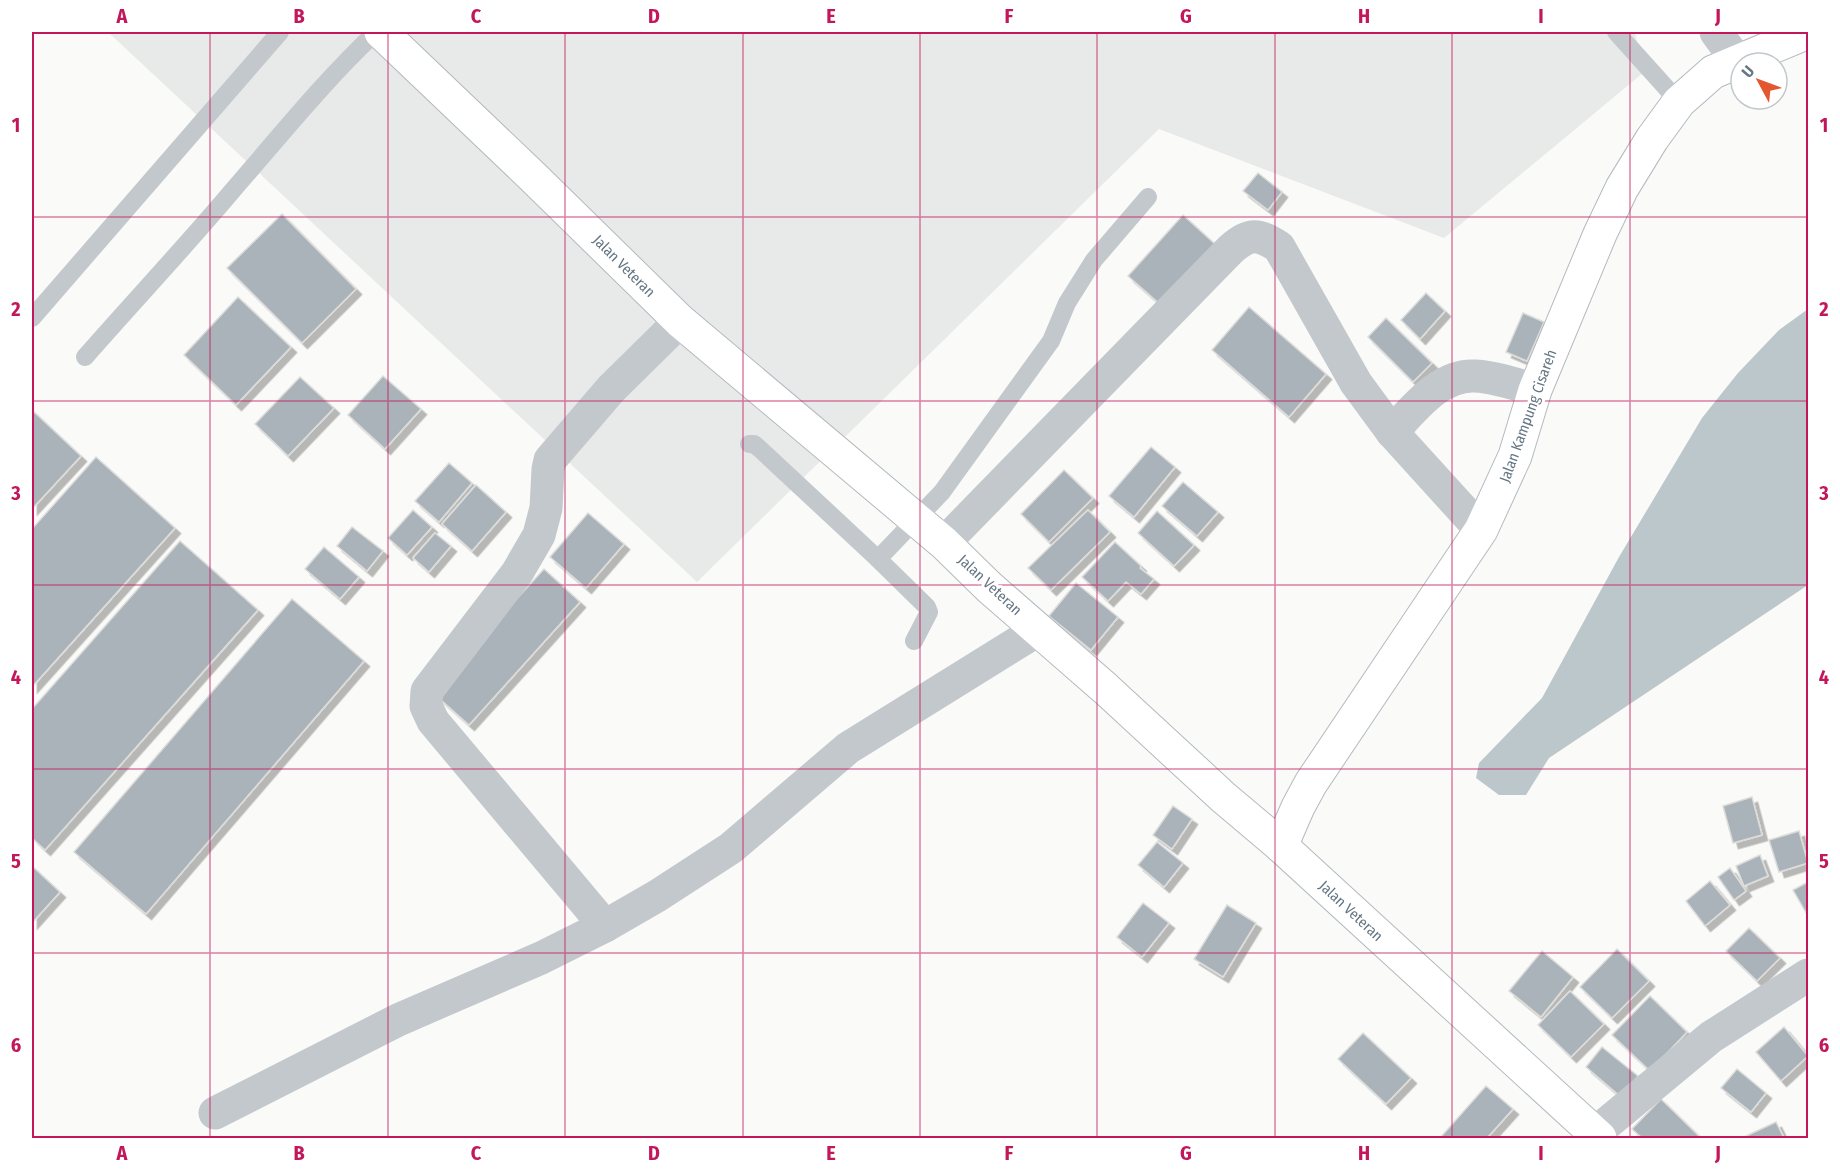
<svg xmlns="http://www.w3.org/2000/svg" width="1840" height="1170" font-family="'Fira Sans Condensed',sans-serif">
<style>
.built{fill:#e8e9e9}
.water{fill:#bbc7cb}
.building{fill:#aab3b9;stroke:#dcdcda;stroke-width:1.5;filter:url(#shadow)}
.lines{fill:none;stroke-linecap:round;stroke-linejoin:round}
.secondary-casing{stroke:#b3babf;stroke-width:35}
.lane{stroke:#c3c8cc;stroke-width:18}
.street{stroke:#c3c8cc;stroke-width:33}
.secondary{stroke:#fff;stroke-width:33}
.grid{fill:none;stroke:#c2185b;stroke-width:1.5;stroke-opacity:0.55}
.labels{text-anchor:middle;stroke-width:6;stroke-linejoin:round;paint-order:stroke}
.street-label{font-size:15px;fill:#657683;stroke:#fff}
.neatline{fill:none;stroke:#c2185b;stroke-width:2}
.grid-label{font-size:20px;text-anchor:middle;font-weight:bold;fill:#c2185b}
</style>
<defs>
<filter id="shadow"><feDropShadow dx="5.5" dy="5.5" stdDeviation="0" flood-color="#0004"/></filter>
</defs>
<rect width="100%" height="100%" fill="#fafaf8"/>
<path class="built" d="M108,32h1527l8,41 -199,165 -285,-109 -462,453z"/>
<path class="water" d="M1808,309v276l-259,173 -23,37h-27l-23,-17 3,-15 63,-65 77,-141 83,-139 36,-45 41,-43z"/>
<g class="building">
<path d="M1258,173l24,19 -14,18 -25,-19z"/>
<path d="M282,214l74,75 -54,54 -75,-75z"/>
<path d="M1183,215l33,30 -54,61 -34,-30z"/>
<path d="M1426,293l19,18 -25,28 -19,-19z"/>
<path d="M238,297l53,50 -55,58 -52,-50z"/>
<path d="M1249,307l77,67 -37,43 -77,-67z"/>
<path d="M1523,313l21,9 -17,39 -21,-9z"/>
<path d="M1386,318l46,45 -19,19 -45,-45z"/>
<path d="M383,376l38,33 -36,40 -37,-34z"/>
<path d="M300,377l34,31 -46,48 -33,-32z"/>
<path d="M32,410l49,46 -49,53z"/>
<path d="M1151,447l24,20 -41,50 -25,-21z"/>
<path d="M96,457l79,71 -143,159v-158z"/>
<path d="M449,463l23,20 -33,39 -24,-21z"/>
<path d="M1064,470l29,28 -44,44 -28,-28z"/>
<path d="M1183,482l35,30 -21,24 -35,-30z"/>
<path d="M476,485l30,27 -34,39 -30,-27z"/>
<path d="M413,510l19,17 -25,28 -19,-17z"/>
<path d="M1088,510l22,22 -59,58 -23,-22z"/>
<path d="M1157,511l37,34 -20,21 -36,-33z"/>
<path d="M588,513l36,31 -38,44 -36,-31z"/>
<path d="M352,527l31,24 -16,20 -30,-25z"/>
<path d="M435,533l16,13 -22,26 -16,-14z"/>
<path d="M180,541l78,69 -213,240 -13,-12v-129z"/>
<path d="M1115,542l26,24 -1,2 14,11 -13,15 -15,-12 -18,19 -26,-24z"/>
<path d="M324,547l35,30 -19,22 -35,-30z"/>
<path d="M544,569l36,33 -111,123 -37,-33z"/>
<path d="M1076,583l42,34 -27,33 -42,-34z"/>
<path d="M292,599l72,62 -218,253 -72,-62z"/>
<path d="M1752,797l10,38 -29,8 -10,-37z"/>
<path d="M1173,806l19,13 -20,30 -19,-14z"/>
<path d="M1799,831l9,32 -29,9 -10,-32z"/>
<path d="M1157,842l26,21 -19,24 -26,-22z"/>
<path d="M1760,855l8,21 -24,10 -8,-20z"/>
<path d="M32,866l28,26 -28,31z"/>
<path d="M1730,868l16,23 -12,9 -16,-23z"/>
<path d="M1710,881l20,24 -25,21 -19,-25z"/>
<path d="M1808,882v34l-15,-26z"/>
<path d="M1143,903l26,20 -27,34 -25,-20z"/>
<path d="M1227,905l29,18 -33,54 -29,-18z"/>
<path d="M1749,928l31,30 -23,23 -31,-30z"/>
<path d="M1617,949l32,32 -37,37 -32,-31z"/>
<path d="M1542,951l31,26 -32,40 -32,-26z"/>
<path d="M1570,991l34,33 -33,33 -33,-32z"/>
<path d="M1650,996l37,36 -37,39 -38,-36z"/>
<path d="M1784,1027l24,29 -27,25 -25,-29z"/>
<path d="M1363,1033l48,45 -25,26 -48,-45z"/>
<path d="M1602,1047l36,29 -17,21 -35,-30z"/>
<path d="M1737,1069l29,24 -15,19 -30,-24z"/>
<path d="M1486,1086l27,23 -26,29h-47z"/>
<path d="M1661,1099l40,39h-59l-10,-9z"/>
<path d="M1776,1122l8,16h-42z"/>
</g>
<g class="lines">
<g class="secondary-casing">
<g id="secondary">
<path d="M381,32l151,144 148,145 264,222 45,44 117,102 117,108 58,49 319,292"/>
<path d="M1281,846l17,-39 13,-24 170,-253 34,-74 20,-66 65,-156 22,-46 30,-49 27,-37 34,-30 95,-40"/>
</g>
</g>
<g class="lane">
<path d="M1616,32l63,70"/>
<path d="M32,318l248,-286"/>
<path d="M85,357c49,-56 100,-110 148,-167 47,-54 91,-109 143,-158"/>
<path d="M749,444h5l6,5 118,110"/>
<path d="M914,641l15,-29 -2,-5 -49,-48 64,-67 109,-151 16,-38 27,-43 54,-63"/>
</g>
<g class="street">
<path d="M1716,32l21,29"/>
<path d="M1392,432c22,-23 48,-58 83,-56 20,1 41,8 60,14"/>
<path d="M944,543l287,-294c20,-17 27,-15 48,-2l77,136 36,49 89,98"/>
<path d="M605,926l-172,-205 -7,-15 1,-15 90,-118 22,-38 7,-27 2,-39 2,-9 61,-71 69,-68"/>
<path d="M215,1113l183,-93 143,-62 64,-32 52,-30 74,-48 117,-100 190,-118"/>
<path d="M1594,1134l117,-97 97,-62"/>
</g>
<use href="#secondary" class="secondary"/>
</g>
<path class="grid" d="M210,32v1106M388,32v1106M565,32v1106M743,32v1106M920,32v1106M1097,32v1106M1275,32v1106M1452,32v1106M1630,32v1106M32,217h1776M32,401h1776M32,585h1776M32,769h1776M32,953h1776"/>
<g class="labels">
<g class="street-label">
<text transform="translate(624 266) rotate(45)" y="5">Jalan Veteran</text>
<text transform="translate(1528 416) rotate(-70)" y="5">Jalan Kampung Cisareh</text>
<text transform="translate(990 585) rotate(43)" y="5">Jalan Veteran</text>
<text transform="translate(1351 911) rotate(43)" y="5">Jalan Veteran</text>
</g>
</g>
<rect width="1840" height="1170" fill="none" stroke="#ffffff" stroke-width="66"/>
<g transform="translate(1759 81) rotate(311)"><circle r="28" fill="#ffffff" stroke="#c1c8cd" stroke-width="1.5"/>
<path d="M0-4.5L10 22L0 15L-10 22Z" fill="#e4572e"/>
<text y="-9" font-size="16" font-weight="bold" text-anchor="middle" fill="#657683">U</text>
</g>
<rect x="33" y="33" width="1774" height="1104" class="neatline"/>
<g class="grid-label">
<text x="122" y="23">A</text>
<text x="299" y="23">B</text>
<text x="476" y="23">C</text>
<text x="654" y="23">D</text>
<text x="831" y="23">E</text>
<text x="1009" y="23">F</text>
<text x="1186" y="23">G</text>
<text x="1364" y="23">H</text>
<text x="1541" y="23">I</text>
<text x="1718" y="23">J</text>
<text x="16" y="132">1</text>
<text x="1824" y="132">1</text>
<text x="16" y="316">2</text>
<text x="1824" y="316">2</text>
<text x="16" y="500">3</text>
<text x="1824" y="500">3</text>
<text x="16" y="684">4</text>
<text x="1824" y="684">4</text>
<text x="16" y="868">5</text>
<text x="1824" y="868">5</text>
<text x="16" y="1052">6</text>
<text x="1824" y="1052">6</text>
<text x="122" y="1160">A</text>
<text x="299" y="1160">B</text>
<text x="476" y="1160">C</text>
<text x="654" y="1160">D</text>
<text x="831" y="1160">E</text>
<text x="1009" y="1160">F</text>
<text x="1186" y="1160">G</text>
<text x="1364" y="1160">H</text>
<text x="1541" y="1160">I</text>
<text x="1718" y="1160">J</text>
</g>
</svg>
